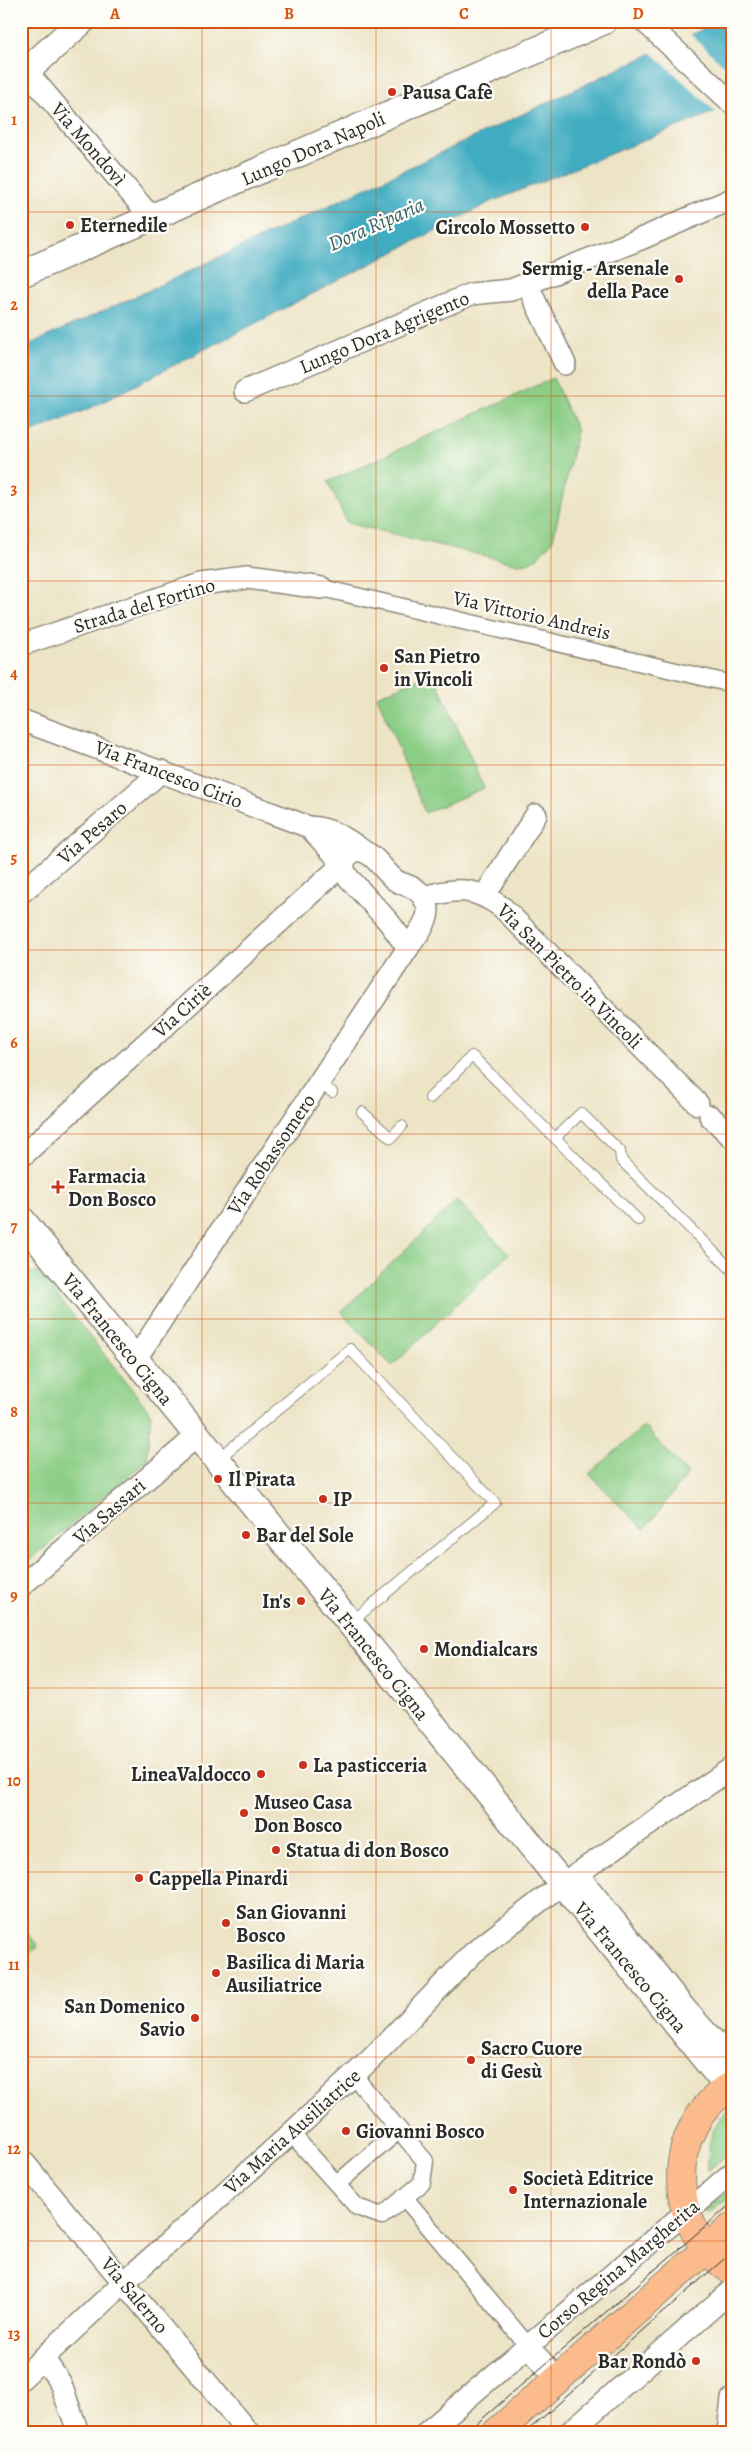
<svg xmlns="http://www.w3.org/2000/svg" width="753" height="2453" font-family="Alegreya,serif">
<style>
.green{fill:#8bce86;stroke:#5b7c58}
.water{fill:#41acc1;stroke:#366c76}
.pier{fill:#ede4c6}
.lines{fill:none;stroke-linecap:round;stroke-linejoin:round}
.service-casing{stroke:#8c8878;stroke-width:12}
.pedestrian-casing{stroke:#8c8878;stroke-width:19}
.minor-casing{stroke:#8c8878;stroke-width:24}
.tertiary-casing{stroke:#8c8878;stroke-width:29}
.primary-casing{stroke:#8c8878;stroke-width:30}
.service{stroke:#fff;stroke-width:10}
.pedestrian{stroke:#fff;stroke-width:16}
.minor{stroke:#fff;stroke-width:21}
.tertiary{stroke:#fff;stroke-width:26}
.primary{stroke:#fbbb8d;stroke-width:28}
.tram{stroke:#2b2b2b;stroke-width:1}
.grid{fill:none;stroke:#d5540f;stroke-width:1;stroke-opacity:0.55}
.poi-dot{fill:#c8321e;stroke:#fdfcf7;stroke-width:2}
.labels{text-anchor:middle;stroke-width:4.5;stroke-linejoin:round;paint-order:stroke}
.poi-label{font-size:20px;font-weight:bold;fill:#2b2b2b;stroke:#fdfcf7;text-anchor:start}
.street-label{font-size:20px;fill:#2b2b2b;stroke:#fdfcf7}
.water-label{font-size:21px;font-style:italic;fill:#345f67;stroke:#fdfcf7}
.neatline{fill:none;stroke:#d5540f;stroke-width:2}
.grid-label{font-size:16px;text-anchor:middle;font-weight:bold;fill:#d5540f}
</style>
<rect width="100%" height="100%" fill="#fdfcf7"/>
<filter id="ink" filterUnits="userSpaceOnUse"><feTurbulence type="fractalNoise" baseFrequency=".02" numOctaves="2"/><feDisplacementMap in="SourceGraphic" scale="10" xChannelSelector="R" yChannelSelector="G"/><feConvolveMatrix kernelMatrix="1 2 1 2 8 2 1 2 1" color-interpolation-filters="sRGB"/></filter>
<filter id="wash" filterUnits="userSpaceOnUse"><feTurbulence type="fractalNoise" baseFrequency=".0096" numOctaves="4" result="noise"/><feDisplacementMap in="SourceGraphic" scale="20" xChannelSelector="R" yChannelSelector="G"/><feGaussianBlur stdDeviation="1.12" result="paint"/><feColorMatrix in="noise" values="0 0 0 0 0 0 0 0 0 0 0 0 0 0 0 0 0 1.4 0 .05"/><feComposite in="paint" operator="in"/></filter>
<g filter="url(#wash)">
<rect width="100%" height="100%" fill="#ede4c6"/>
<g class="green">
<path d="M553,378l24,53 -24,109 -16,18 -9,5 -10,1 -171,-41 -19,-41z"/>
<path d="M433,673l51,115 -59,25 -48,-117z"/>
<path d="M457,1200l52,54 -117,112 -51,-54z"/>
<path d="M21,1272l18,1 112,140 -4,47 -126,108z"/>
<path d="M644,1426l44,48 -44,56 -55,-56z"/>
<path d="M21,1925l17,21 -17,14z"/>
<path d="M732,2106v44l-24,21c-1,-24 3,-49 24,-65z"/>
<path d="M732,2186v10l-25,18 -2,-3 2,-4z"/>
</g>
<path class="water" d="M720,21h12v84l-241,97 -398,205 -72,30v-89l122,-55z"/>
<path class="pier" d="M689,33l43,40v34l-15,6 -67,-62z"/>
</g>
<g filter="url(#ink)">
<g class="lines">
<g class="service-casing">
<g id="service">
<path d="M318,1083l14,9"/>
<path d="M430,1098l42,-42 166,164"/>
<path d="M362,1112l29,26 11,-12"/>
<path d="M555,1138l26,-25 39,38 1,9 111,110"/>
<path d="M217,1460l133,-111 145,154 -145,120"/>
</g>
</g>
<g class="pedestrian-casing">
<g id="pedestrian">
<path d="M322,588l410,96"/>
<path d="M291,2133l66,74 25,9 40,-33 3,-22 -72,-86"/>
<path d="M337,2184l62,-54"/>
<path d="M404,2197l124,149"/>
</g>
</g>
<g class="minor-casing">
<g id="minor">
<path d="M644,21l88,82"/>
<path d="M27,72l124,145"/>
<path d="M527,284l38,80"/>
<path d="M245,391l226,-97 40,-4 132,-52 89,-39"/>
<path d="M21,645l180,-61 46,-6 75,10"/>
<path d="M21,720l288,107c21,1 37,11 53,23"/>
<path d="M355,850c19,0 26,19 40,30 7,5 17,5 24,12 4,4 8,11 9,17 1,13 -13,28 -20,39l-20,-27 -41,-45 -3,-6v-11z"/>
<path d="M21,893l141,-122"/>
<path d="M485,895l51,-80"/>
<path d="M423,897c35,-9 50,-11 80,11l195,196"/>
<path d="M710,1116l22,21"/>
<path d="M21,1157l322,-293 -34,-37"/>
<path d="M135,1360l273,-412"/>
<path d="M21,1586l176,-150"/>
<path d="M577,1873l108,135 35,39 12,10"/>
<path d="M21,2159l227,273"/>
<path d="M528,2346l29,33"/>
<path d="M43,2358l17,24 18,50"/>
<path d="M21,2379l103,-97 151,-134 95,-88 103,-107 89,-69 170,-116"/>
<path d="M427,2432l305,-259"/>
<path d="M570,2432l162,-142"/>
<path d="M728,2432l4,-33"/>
</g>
</g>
<g class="tertiary-casing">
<g id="tertiary">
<path d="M21,76l61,-55"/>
<path d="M21,274l583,-253"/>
<path d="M21,1219l707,868"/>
</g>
</g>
<g class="primary-casing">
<g id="primary">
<path d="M732,2085c-69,43 -67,143 0,186"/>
<path d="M497,2432l235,-205"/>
</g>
</g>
<use href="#service" class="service"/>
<use href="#pedestrian" class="pedestrian"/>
<use href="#minor" class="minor"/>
<use href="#tertiary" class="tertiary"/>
<use href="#primary" class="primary"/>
<g class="tram">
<path d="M467,2432l265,-229"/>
<path d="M526,2432l206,-180"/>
</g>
</g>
</g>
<path class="grid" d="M202,21v2411M376,21v2411M551,21v2411M21,212h711M21,396h711M21,581h711M21,765h711M21,950h711M21,1134h711M21,1319h711M21,1503h711M21,1688h711M21,1872h711M21,2057h711M21,2241h711"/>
<g class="poi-dot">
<circle cx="392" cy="92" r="5"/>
<circle cx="70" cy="225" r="5"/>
<circle cx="585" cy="227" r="5"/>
<circle cx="679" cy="279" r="5"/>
<circle cx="384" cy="668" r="5"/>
<path d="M55.5 1179.5h5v5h5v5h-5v5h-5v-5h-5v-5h5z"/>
<circle cx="218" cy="1479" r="5"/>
<circle cx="323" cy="1499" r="5"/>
<circle cx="246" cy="1535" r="5"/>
<circle cx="301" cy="1601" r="5"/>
<circle cx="424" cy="1649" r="5"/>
<circle cx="303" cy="1765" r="5"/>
<circle cx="261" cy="1774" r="5"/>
<circle cx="244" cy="1813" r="5"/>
<circle cx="276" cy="1850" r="5"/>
<circle cx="139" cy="1878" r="5"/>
<circle cx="226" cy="1923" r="5"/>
<circle cx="216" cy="1973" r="5"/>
<circle cx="195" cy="2018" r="5"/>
<circle cx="471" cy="2060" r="5"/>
<circle cx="346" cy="2131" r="5"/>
<circle cx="513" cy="2190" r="5"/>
<circle cx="696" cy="2361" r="5"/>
</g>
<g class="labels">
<g class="poi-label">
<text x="402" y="99">Pausa Cafè</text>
<text x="80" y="232">Eternedile</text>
<text x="575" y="234" text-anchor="end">Circolo Mossetto</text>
<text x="669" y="275" text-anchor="end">Sermig - Arsenale<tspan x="669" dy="23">della Pace</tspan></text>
<text x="394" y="663">San Pietro<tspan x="394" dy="23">in Vincoli</tspan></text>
<text x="68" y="1183">Farmacia<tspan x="68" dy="23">Don Bosco</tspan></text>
<text x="228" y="1486">Il Pirata</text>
<text x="333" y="1506">IP</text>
<text x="256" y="1542">Bar del Sole</text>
<text x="291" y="1608" text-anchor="end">In's</text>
<text x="434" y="1656">Mondialcars</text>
<text x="313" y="1772">La pasticceria</text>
<text x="251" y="1781" text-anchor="end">LineaValdocco</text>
<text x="254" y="1809">Museo Casa<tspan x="254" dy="23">Don Bosco</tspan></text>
<text x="286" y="1857">Statua di don Bosco</text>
<text x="149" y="1885">Cappella Pinardi</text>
<text x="236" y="1919">San Giovanni<tspan x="236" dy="23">Bosco</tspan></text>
<text x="226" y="1969">Basilica di Maria<tspan x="226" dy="23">Ausiliatrice</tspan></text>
<text x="185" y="2013" text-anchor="end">San Domenico<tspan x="185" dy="23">Savio</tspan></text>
<text x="481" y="2055">Sacro Cuore<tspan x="481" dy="23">di Gesù</tspan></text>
<text x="356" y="2138">Giovanni Bosco</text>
<text x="523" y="2185">Società Editrice<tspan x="523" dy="23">Internazionale</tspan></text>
<text x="686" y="2368" text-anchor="end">Bar Rondò</text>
</g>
<g class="street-label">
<text transform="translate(89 144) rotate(49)" y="7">Via Mondovì</text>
<text transform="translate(313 148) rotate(-24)" y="7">Lungo Dora Napoli</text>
<text transform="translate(384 332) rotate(-23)" y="7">Lungo Dora Agrigento</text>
<text transform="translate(144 605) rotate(-17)" y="7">Strada del Fortino</text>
<text transform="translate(532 615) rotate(13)" y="7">Via Vittorio Andreis</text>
<text transform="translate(169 774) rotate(21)" y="7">Via Francesco Cirio</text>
<text transform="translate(92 832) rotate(-41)" y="7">Via Pesaro</text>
<text transform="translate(570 976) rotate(45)" y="7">Via San Pietro in Vincoli</text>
<text transform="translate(182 1010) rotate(-42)" y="7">Via Ciriè</text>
<text transform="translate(271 1154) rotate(-56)" y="7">Via Robassomero</text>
<text transform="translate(118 1339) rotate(51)" y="7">Via Francesco Cigna</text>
<text transform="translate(109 1511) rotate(-41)" y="7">Via Sassari</text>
<text transform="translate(374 1654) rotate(51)" y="7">Via Francesco Cigna</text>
<text transform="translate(631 1967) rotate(50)" y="7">Via Francesco Cigna</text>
<text transform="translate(292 2131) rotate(-42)" y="7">Via Maria Ausiliatrice</text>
<text transform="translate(618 2269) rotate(-40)" y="7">Corso Regina Margherita</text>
<text transform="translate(135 2295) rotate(50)" y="7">Via Salerno</text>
</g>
<g class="water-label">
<text transform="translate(376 224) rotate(-24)" y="7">Dora Riparia</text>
</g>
</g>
<rect width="753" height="2453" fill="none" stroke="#fdfcf7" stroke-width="55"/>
<rect x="28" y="28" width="698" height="2398" class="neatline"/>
<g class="grid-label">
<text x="115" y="19">A</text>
<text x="289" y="19">B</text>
<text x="464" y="19">C</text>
<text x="638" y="19">D</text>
<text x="14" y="125">1</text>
<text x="14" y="310">2</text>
<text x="14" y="494">3</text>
<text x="14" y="679">4</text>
<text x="14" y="863">5</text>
<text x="14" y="1048">6</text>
<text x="14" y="1232">7</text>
<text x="14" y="1417">8</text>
<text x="14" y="1601">9</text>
<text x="14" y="1786">10</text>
<text x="14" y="1970">11</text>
<text x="14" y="2154">12</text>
<text x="14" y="2339">13</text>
</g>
</svg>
